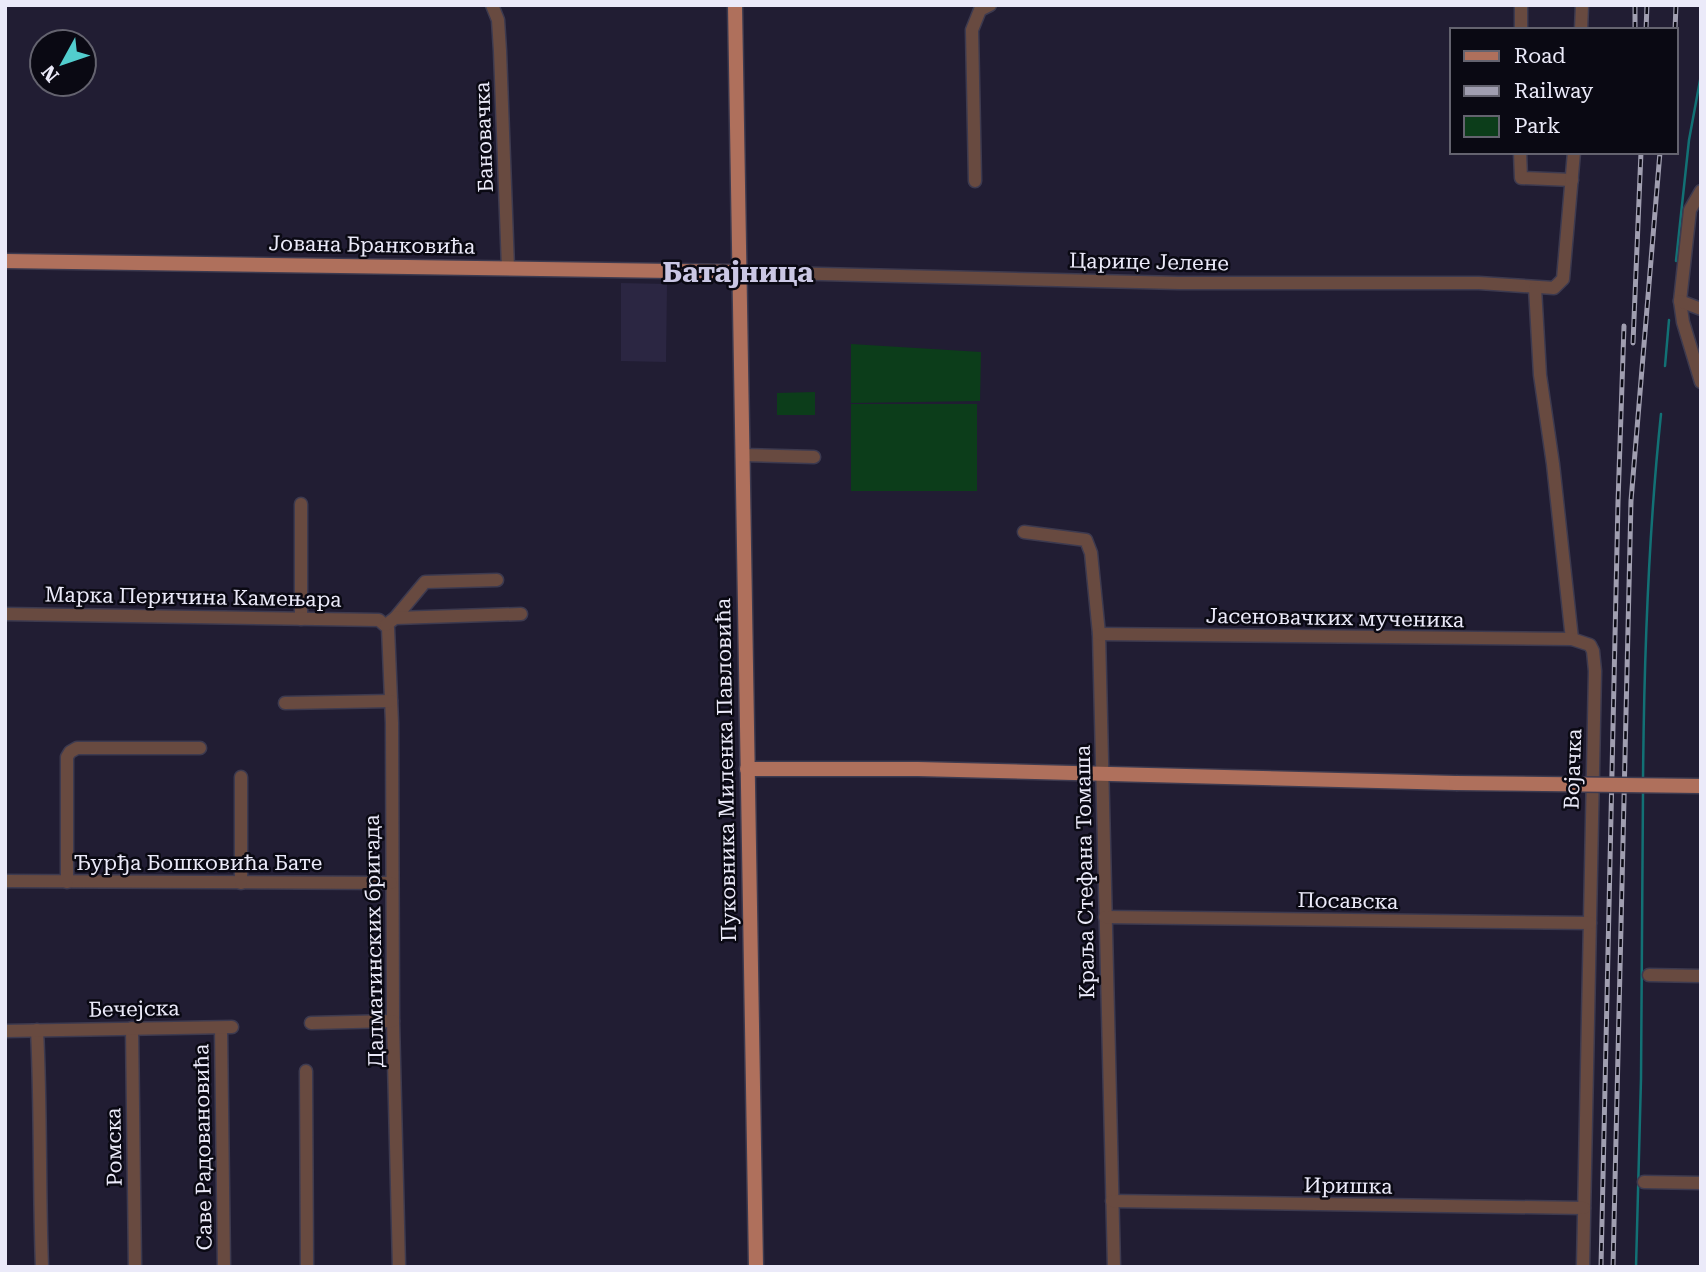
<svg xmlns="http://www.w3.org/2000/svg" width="1706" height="1272" font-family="'Roboto Serif',serif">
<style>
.built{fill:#2b2642}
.green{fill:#0c3d1a}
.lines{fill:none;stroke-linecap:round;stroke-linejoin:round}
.stream{stroke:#127175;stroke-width:2.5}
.minor-casing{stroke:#3d3a4f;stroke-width:15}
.major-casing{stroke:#3d3a4f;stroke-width:17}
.minor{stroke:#684a40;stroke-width:12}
.major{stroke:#af705c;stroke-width:14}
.rail-casing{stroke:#a09eb0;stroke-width:5}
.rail{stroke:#0a0913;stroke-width:2.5;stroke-dasharray:8;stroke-linecap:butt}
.major-bridge-casing{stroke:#3d3a4f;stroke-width:17;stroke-linecap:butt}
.major-bridge{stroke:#af705c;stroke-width:14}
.labels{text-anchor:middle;stroke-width:5;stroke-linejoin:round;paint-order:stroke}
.street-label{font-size:21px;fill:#ebeaf9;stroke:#0a0913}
.district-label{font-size:28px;font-weight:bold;fill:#cac7e4;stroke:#0a0913}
</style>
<rect width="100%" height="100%" fill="#211d33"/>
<path class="built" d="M621,283l46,1 -1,78 -45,-1z"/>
<g class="green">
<path d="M851,344l130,8 -1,49 -129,2z"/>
<path d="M815,392v23h-38v-22z"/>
<rect x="851" y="404" width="126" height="87"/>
</g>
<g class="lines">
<g class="stream">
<path d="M1676,261l13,-121 12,-65"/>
<path d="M1665,366l4,-46"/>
<path d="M1643,781c1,-123 5,-244 18,-367"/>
<path d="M1636,1267l5,-188 2,-288"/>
</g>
<g class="minor-casing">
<g id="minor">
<path d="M492,5l6,15 2,31 8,217"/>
<path d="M1521,30v-25"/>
<path d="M1581,30l1,-25"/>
<path d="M1520,152l1,26 51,2"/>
<path d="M975,181l-3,-151 8,-20 10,-5"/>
<path d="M1701,191l-11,19 -10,91 3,21 18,60"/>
<path d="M739,272l440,11h300l75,5 9,-9 11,-127"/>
<path d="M1535,288l5,87 13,89 19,175"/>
<path d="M1680,301l21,8"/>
<path d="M742,455l72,2"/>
<path d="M301,504v115"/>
<path d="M1024,532l62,8 5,13 8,81 15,633"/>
<path d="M5,614l374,6 9,8 4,95 1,298 6,246"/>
<path d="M395,618l30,-36 72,-2"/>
<path d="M386,625l9,-7 126,-4"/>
<path d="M1099,634l473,5 18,6 3,6 2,20 -12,596"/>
<path d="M285,703l106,-2"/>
<path d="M5,881l386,2"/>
<path d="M67,882v-125l3,-5 7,-4h123"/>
<path d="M241,883v-106"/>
<path d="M1105,917l485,6"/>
<path d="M1649,975l52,1"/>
<path d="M311,1023l82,-2"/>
<path d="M132,1028l3,239"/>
<path d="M221,1028l3,239"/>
<path d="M37,1030c4,79 2,158 5,237"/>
<path d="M5,1031l227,-4"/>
<path d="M306,1071l1,196"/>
<path d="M1644,1182l57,1"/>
<path d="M1112,1201l472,7"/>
</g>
</g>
<g class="major-casing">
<g id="major">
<path d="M735,5l21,1262"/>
<path d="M5,261l734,11"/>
<path d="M747,769h171l538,14"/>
</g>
</g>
<use href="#minor" class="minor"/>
<use href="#major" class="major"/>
<g class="rail-casing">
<g id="rail">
<path d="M1635,30v-25"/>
<path d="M1646,30l1,-25"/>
<path d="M1675,30l1,-25"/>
<path d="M1633,343l8,-191"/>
<path d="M1601,1267l17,-765 6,-176"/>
<path d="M1613,1267l18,-766 29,-349"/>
</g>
</g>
<use href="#rail" class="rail"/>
<g class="major-bridge-casing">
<path id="major-bridge" d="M1456,783l245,3"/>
</g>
<use href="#major-bridge" class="major-bridge"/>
</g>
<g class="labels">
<g class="street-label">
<text transform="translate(484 137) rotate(-92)" y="7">Бановачка</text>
<text transform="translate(372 245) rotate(1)" y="7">Јована Бранковића</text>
<text transform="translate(1149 262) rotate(1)" y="7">Царице Јелене</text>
<text transform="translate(193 597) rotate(1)" y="7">Марка Перичина Камењара</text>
<text transform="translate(1335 618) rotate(1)" y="7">Јасеновачких мученика</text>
<text transform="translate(1573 769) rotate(-88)" y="7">Војачка</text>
<text transform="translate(726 770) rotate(-91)" y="7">Пуковника Миленка Павловића</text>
<text x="198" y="870">Ђурђа Бошковића Бате</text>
<text transform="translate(1085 872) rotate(-91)" y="7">Краља Стефана Томаша</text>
<text transform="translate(1348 901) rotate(1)" y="7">Посавска</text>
<text transform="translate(374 941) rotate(-91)" y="7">Далматинских бригада</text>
<text transform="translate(134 1009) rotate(-1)" y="7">Бечејска</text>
<text transform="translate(114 1147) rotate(-91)" y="7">Ромска</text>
<text transform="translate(203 1147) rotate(-91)" y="7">Саве Радовановића</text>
<text transform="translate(1348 1186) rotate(1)" y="7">Иришка</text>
</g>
<g class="district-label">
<text x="738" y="282">Батајница</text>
</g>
</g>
<rect width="1706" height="1272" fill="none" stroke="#ebeaf9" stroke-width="14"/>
<rect x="1450" y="28" width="228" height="126" fill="#0a0913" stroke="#64636f" stroke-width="2"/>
<rect x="1464" y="51" width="35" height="10" fill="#af705c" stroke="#64636f" stroke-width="2"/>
<text x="1514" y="63" font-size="21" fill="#ebeaf9">Road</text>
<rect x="1464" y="86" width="35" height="10" fill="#a09eb0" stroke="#64636f" stroke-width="2"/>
<text x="1514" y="98" font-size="21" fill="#ebeaf9">Railway</text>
<rect x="1464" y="116" width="35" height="21" fill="#0c3d1a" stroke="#64636f" stroke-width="2"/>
<text x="1514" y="133" font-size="21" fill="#ebeaf9">Park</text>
<g transform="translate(63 63) rotate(230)"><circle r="33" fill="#0a0913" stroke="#64636f" stroke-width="2"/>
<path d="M0-5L12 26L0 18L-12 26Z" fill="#52cdce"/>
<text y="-10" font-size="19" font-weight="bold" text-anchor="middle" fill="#ebeaf9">N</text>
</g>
</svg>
